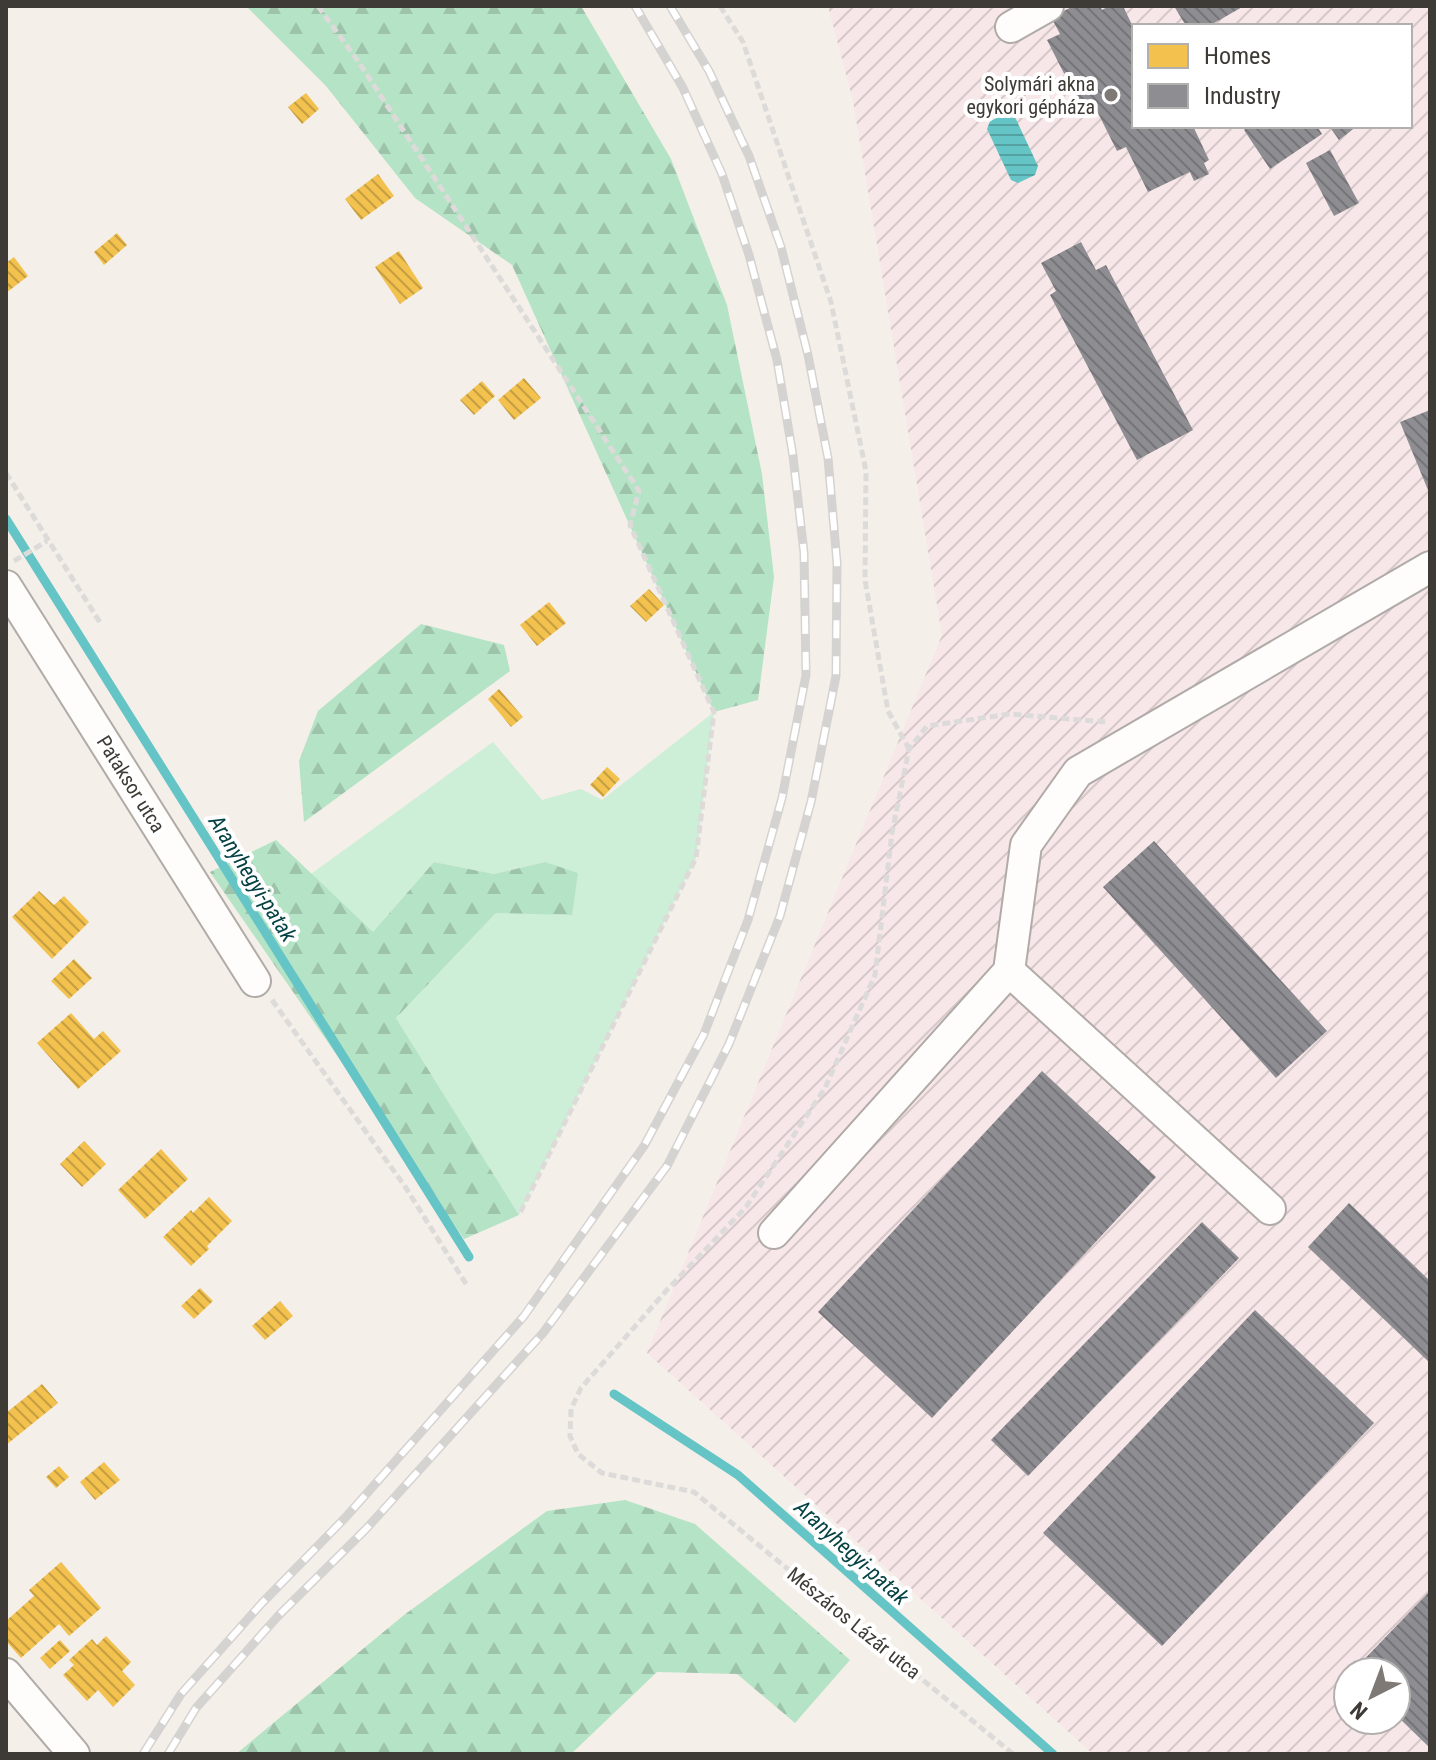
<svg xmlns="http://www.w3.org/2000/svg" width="1436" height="1760" font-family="'Roboto Condensed',sans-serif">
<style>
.industrial{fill:url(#industrial-furrows);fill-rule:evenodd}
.grass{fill:#cdeed7}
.forest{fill:url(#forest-firs)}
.water{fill:url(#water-rules)}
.homes{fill:url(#homes-back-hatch)}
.industry{fill:url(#industry-back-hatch)}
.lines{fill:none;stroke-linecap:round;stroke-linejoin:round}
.stream{stroke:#65c4c5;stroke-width:9}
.minor-casing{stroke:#b0aba6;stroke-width:34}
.path{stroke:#dddbd9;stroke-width:5;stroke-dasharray:8 4;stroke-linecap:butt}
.minor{stroke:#fefdfc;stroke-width:30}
.rail-casing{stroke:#d5d3d1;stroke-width:9}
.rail{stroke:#fff;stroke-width:6;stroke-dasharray:18;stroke-linecap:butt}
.poi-dot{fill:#7e7974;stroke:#fff;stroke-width:3}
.labels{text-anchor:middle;stroke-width:8;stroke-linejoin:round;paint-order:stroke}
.poi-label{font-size:20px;fill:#3e3a35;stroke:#fff;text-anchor:end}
.street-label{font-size:20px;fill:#3e3a35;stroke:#fff}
.water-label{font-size:22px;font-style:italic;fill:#054243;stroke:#fff}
</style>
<defs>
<pattern id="industrial-furrows" width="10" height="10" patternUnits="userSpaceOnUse" patternTransform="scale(2)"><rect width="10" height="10" fill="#f8e7e9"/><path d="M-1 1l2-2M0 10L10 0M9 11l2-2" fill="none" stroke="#d6c7c8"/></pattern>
<pattern id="forest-firs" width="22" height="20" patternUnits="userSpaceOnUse" patternTransform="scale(2)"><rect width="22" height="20" fill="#b5e3c6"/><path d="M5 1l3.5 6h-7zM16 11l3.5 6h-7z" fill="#9dc4ab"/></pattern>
<pattern id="water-rules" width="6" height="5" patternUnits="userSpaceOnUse" patternTransform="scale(2)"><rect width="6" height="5" fill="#65c4c5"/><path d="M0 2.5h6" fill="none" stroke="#55a0a1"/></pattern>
<pattern id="homes-back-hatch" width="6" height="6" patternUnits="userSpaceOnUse" patternTransform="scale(2)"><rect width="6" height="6" fill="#f2c14e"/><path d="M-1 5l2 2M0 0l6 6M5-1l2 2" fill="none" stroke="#c59e42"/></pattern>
<pattern id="industry-back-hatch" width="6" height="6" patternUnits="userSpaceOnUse" patternTransform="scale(2)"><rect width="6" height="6" fill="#8d8d92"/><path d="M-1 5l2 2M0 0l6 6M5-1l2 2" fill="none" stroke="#757478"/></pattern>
</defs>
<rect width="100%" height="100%" fill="#f5efe9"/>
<path class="industrial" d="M828,6h602v1748h-337l-446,-401 295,-718 -89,-534zM1134,26h276v100h-276zM1348,1672h48v48h-48z"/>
<path class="grass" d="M714,712l-18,146 -177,357 -123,-197 101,-106 75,3 -27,-53 -51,12 -60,-12 -61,70 -62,-58 182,-132 49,58 39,-11 21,11z"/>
<g class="forest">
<path d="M246,6h335l90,153 56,146 35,169 12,103 -16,123 -44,12 -202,-447 -97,-67 -89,-112z"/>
<path d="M421,624l83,21 6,26 -206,151 -5,-61 19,-50z"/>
<path d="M276,840l97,92 61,-70 60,12 51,-12 33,11 -6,42 -76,-2 -100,105 123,197 -55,24 -254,-367z"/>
<path d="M625,1500l70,24 155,136 -55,63 -58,-49 -80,-2 -86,82h-335l168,-139 143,-104z"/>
</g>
<path class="water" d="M1008,113l7,4 23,49 -3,9 -17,8 -7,-3 -24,-51 3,-8z"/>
<g class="homes">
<path d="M306,93l13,16 -17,15 -14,-17z"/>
<path d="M378,174l16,22 -33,24 -16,-21z"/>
<path d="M117,233l10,12 -23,20 -10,-13z"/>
<path d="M399,251l24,37 -23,16 -25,-37z"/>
<path d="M14,257l14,19 -22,17v-30z"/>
<path d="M524,378l17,20 -27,22 -16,-20z"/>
<path d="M482,381l13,15 -21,19 -14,-15z"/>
<path d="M649,589l15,16 -18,17 -16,-16z"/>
<path d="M549,602l17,21 -29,23 -17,-21z"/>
<path d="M499,689l24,28 -12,10 -23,-28z"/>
<path d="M607,767l13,12 -17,18 -13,-12z"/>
<path d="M39,891l15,14 10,-9 25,26 -37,37 -40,-42z"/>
<path d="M74,959l18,19 -23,21 -18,-18z"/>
<path d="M71,1013l23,26 9,-8 18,20 -43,38 -41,-46z"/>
<path d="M84,1141l22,23 -24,23 -22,-23z"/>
<path d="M161,1149l27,30 -43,40 -27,-29z"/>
<path d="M209,1197l23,24 -25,25 2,3 -18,17 -28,-29 28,-27 2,3z"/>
<path d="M200,1288l13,13 -19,18 -13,-13z"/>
<path d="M280,1301l13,15 -28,24 -13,-14z"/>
<path d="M42,1384l16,19 -52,42v-32z"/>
<path d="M104,1462l16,18 -25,20 -15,-18z"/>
<path d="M59,1466l10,11 -13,11 -10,-11z"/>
<path d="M61,1562l40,46 -32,28 -10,-12 -38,34 -15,-17v-20l28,-25 -5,-6z"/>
<path d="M106,1636l25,26 -9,9 13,14 -22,22 -15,-17 -11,11 -24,-26 11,-10 -5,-5 23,-21 5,6z"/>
<path d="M60,1640l10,11 -20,18 -10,-11z"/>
</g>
<g class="industry">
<path d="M1074,6h26l2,4 7,-4h14l11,23v97h59l16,34 -5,3 5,11 -15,7 -4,-9 -42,20 -22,-45 -9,4 -26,-52 -11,6 -33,-65 13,-6 -9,-17z"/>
<path d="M1174,6h70l-35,20h-23z"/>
<path d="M1249,126h68l5,8 -52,35 -26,-39z"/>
<path d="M1329,126h28l-18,14z"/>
<path d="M1330,150l29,53 -25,13 -28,-53z"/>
<path d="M1081,242l15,28 10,-5 87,165 -56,30 -87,-165 6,-4 -15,-28z"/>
<path d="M1430,410v85l-30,-73z"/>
<path d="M1154,841l173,190 -51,47 -173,-191z"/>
<path d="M1042,1071l114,106 -224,241 -114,-106z"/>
<path d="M1349,1203l81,78v82l-122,-116z"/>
<path d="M1202,1222l37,36 -211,218 -37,-36z"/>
<path d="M1255,1310l119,113 -212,223 -119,-113z"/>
<path d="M1430,1591v157l-34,-33v-43h-44z"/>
</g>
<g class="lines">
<g class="stream">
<path d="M6,519l463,738"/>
<path d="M614,1394l124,81 315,279"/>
</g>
<g class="minor-casing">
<g id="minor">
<path d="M1011,27l37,-21"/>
<path d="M6,586l249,395"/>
<path d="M1009,971l261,238"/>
<path d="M774,1233l235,-262 17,-126 52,-73 352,-205"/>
<path d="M6,1674l68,80"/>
</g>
</g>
<g class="path">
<path d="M318,6l42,58 279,427 -9,34 84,187 -18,146 -177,357"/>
<path d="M720,6l23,36 88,260 35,169 -1,109 23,131 21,38"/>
<path d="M6,473l95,151"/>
<path d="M14,561l33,-20"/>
<path d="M272,1000l134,188 62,99"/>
<path d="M1013,1754l-319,-262 -92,-19 -24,-19 -8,-18 1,-27 10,-21 85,-97 80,-84 79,-119 50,-113 17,-142 17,-84 18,-23 83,-12 97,8"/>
</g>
<use href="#minor" class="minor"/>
<g class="rail-casing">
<g id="rail">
<path d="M143,1754l38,-60 81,-91 83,-85 179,-202 120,-170 60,-112 44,-114 34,-122 24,-123 -2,-122 -11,-97 -16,-96 -28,-105 -27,-81 -39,-86 -48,-82"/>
<path d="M168,1754l28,-46 83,-93 87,-86 177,-196 124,-167 62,-122 51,-128 31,-114 25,-126 1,-113 -9,-105 -20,-103 -27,-108 -32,-91 -40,-85 -39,-65"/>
</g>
</g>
<use href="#rail" class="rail"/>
</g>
<circle class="poi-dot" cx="1111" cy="95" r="8"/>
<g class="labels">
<g class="poi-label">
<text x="1095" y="91">Solymári akna<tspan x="1095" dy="23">egykori gépháza</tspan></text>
</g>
<g class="street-label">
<text transform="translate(131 784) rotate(58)" y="7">Pataksor utca</text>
<text transform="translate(854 1623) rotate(39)" y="7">Mészáros Lázár utca</text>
</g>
<g class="water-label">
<text transform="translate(253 878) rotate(58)" y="8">Aranyhegyi-patak</text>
<text transform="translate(852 1552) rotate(42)" y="8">Aranyhegyi-patak</text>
</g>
</g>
<rect width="1436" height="1760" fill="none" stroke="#3e3a35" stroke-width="16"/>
<rect x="1132" y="24" width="280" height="104" fill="#ffffff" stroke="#b2b0ae" stroke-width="2"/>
<rect x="1148" y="44" width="40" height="24" fill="#f2c14e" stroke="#b2b0ae" stroke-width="2"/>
<text x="1204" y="64" font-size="24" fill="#3e3a35">Homes</text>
<rect x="1148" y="84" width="40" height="24" fill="#8d8d92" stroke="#b2b0ae" stroke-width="2"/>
<text x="1204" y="104" font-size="24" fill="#3e3a35">Industry</text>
<g transform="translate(1372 1696) rotate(222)"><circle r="38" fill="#ffffff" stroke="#b2b0ae" stroke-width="2"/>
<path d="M0-6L14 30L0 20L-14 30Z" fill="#7e7974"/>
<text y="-12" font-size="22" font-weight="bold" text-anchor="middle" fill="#3e3a35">N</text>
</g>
</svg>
